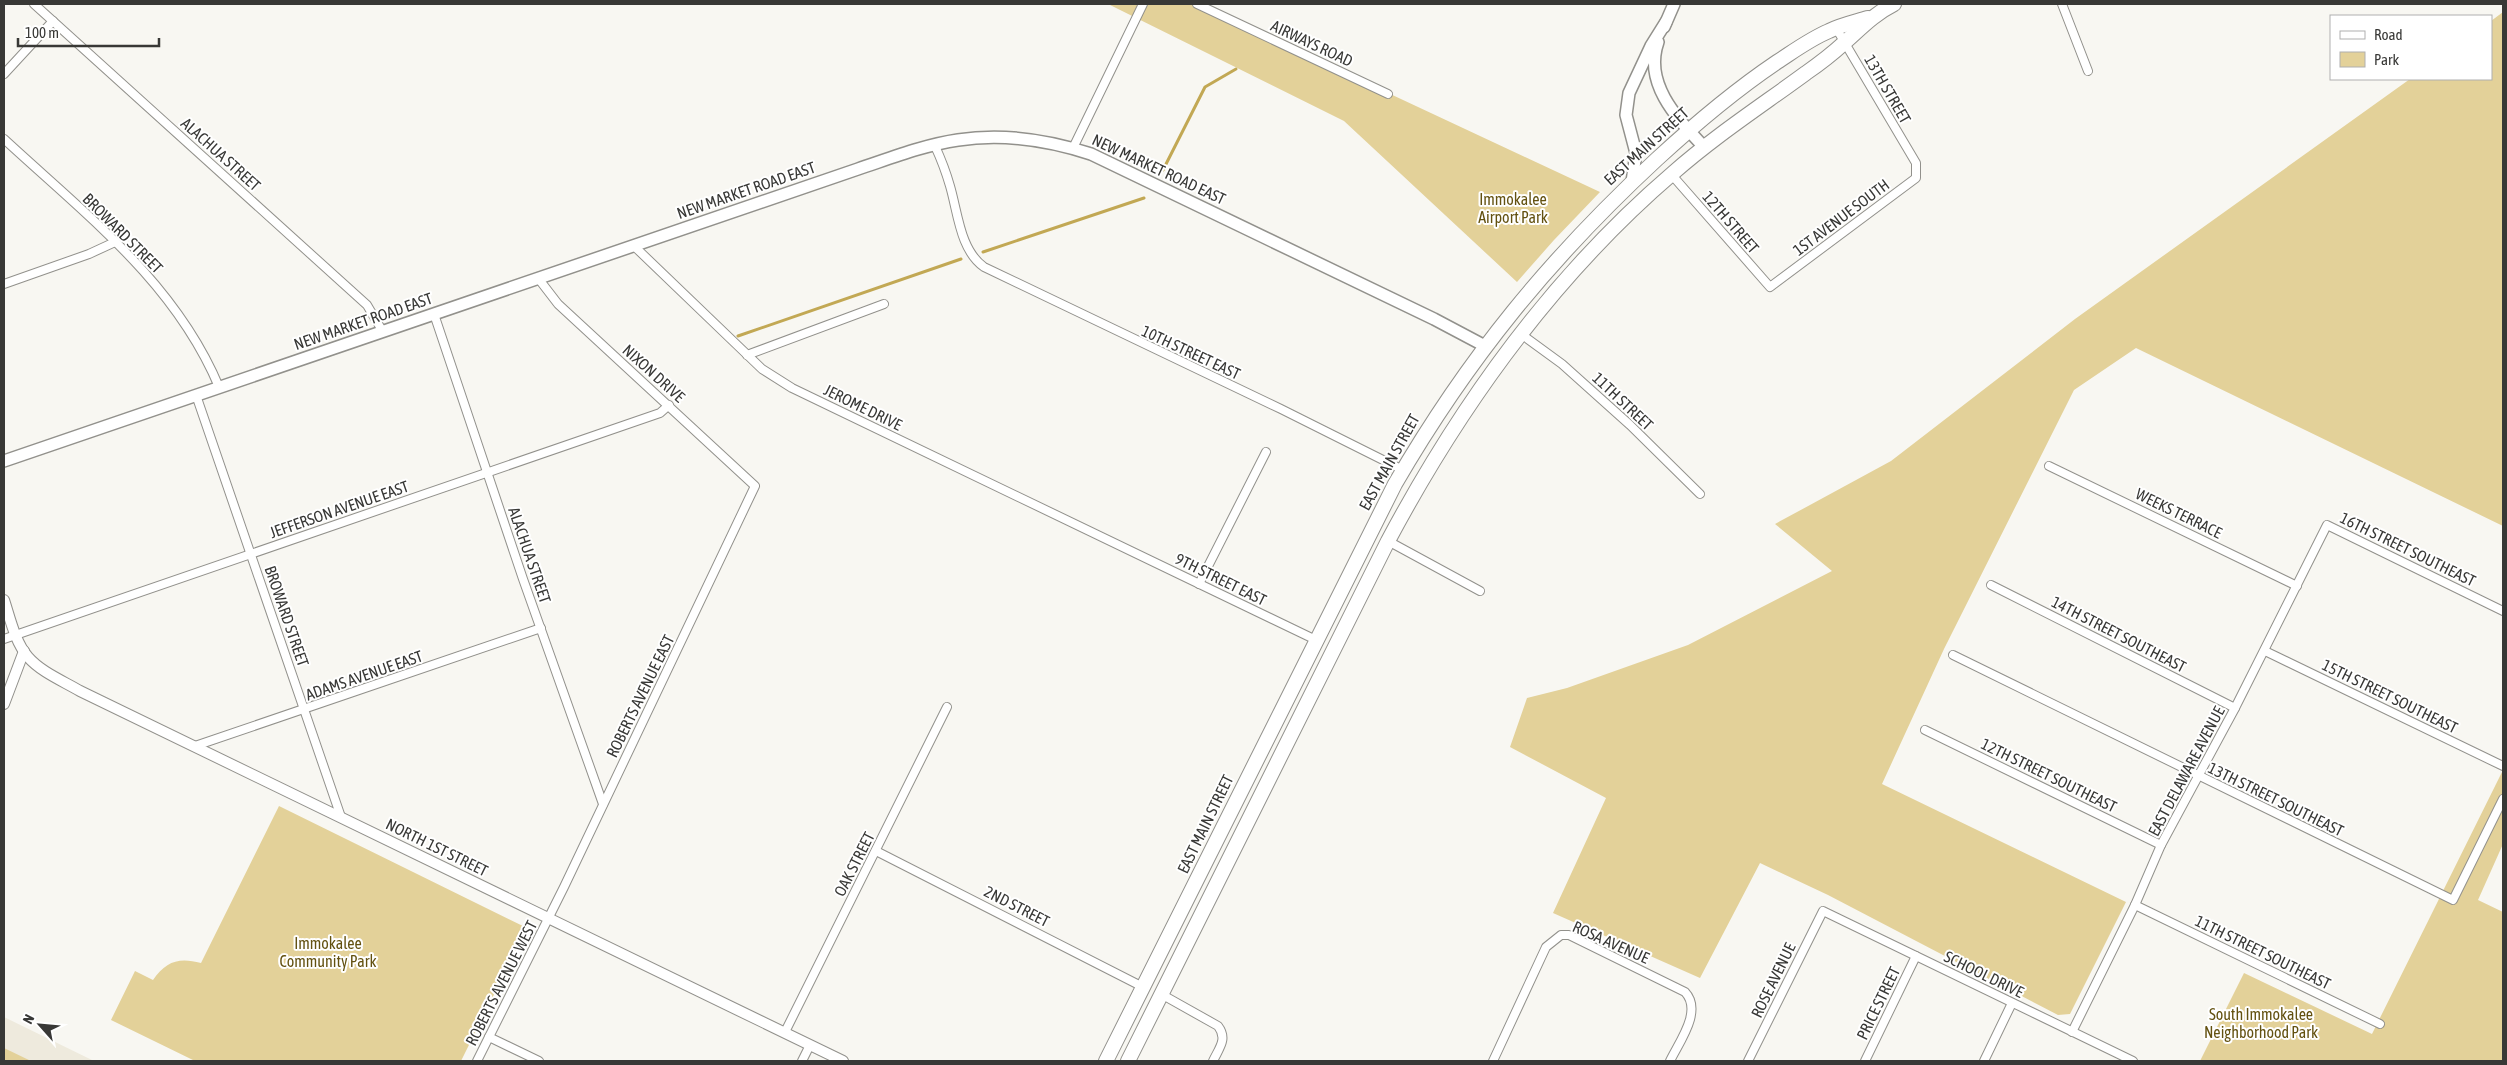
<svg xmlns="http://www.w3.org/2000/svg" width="2507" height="1065" font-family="'Asap Condensed',sans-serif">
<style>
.built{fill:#eeeadd}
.green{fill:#e3d199}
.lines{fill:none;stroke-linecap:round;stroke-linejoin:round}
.stream{stroke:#c2a854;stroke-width:3}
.minor-casing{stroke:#92918c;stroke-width:10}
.tertiary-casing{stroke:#92918c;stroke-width:12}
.secondary-casing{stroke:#92918c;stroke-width:14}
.trunk-casing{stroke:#92918c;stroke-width:16}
.minor{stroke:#fff;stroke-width:8}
.tertiary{stroke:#fff;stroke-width:10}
.secondary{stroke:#fff;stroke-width:11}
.trunk{stroke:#fff;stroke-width:14}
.labels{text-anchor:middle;stroke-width:4;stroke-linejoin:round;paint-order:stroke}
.street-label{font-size:16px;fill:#383836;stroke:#fff}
.park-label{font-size:16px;fill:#635110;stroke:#fff}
</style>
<rect width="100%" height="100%" fill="#f8f7f2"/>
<path class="built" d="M4,1017l90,44h-90z"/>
<g class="green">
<path d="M1108,4h90l402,188 -46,48 -37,42 -173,-161z"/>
<path d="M2503,12v514l-367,-178 -62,42 -130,259 -62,135 244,118 -56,112 -12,1 -230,-120 -68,-32 -60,115 -147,-65 53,-115 -96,-51 17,-49 40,-10 121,-43 144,-74 -57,-47 116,-63 184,-142 335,-240h81v-58z"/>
<path d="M2503,770v74l-25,56 25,12v149h-303l44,-88 128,61z"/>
<path d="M279,806l248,122 -66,133h-266l-84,-41 24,-49 18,9c13,-19 26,-23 48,-17z"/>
<path d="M4,1048l27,13h-27z"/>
</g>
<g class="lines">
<g class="stream">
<path d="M1163,170l42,-83 31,-18"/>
<path d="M983,252l161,-54"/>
<path d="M738,336l223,-77"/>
</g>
<g class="minor-casing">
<g id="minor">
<path d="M34,4l333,301 16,27"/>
<path d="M1197,4l191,90"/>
<path d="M2062,4l26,67"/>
<path d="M4,74l49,-53"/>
<path d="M4,139c81,75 171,143 215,248"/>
<path d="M935,146c6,13 11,26 15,40 8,27 10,64 34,81l297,142 122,61"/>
<path d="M1073,148l70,-144"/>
<path d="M1671,174l99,113 146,-109v-15l-80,-135"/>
<path d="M634,246l128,123 30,19 524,252"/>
<path d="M4,284l85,-30 26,-12"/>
<path d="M434,314l89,265 80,225"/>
<path d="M1521,334l41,30 68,61 70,69"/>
<path d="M747,355l137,-51"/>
<path d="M196,395l145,422"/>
<path d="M2049,466l248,120"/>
<path d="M1388,541l92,50"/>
<path d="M1199,584l67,-132"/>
<path d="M1991,585l244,123"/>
<path d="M4,639l656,-226 9,-8"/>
<path d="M2265,651l238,115"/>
<path d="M1953,655l500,245 50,-101"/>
<path d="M1925,730l236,115"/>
<path d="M195,746l346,-118"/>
<path d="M876,851l267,136"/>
<path d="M2135,905l245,119"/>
<path d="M1161,994l57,32c10,13 1,22 -5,35"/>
<path d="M785,1032l162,-325"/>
<path d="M2072,1032l63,-127 26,-60 74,-137 92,-183 176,86"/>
<path d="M489,1037l50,24"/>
<path d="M477,1061l87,-174 191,-401 -197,-182 -20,-26"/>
<path d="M802,1061l8,-16"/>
<path d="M1493,1061l53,-114 15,-12h8l116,57c18,19 -6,50 -15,69"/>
<path d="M1748,1061l75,-150 310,150"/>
<path d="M1865,1061l51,-105"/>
<path d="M1984,1061l28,-58"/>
</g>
</g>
<g class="tertiary-casing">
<g id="tertiary">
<path d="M4,600c6,18 11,42 24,57 13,15 35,24 52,34l763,370"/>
<path d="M4,704l20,-53"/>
</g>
</g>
<g class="secondary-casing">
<g id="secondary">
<path d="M1664,27l10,-23"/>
<path d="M1658,42c-15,42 20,77 46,105"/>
<path d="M1632,182l4,-29 -10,-38 3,-22 22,-47 15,-24"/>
<path d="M4,461l854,-292c33,-11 66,-24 100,-29 45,-7 90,0 133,14l343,165 51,27"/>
</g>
</g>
<g class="trunk-casing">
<g id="trunk">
<path d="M1106,1061l289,-577c73,-126 155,-226 262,-325 38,-35 77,-68 120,-97 17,-11 33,-23 52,-31 12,-6 26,-9 39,-13"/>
<path d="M1128,1061l260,-520c73,-137 166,-266 285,-368 42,-37 88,-67 133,-100 13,-9 26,-19 38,-30 17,-15 30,-29 50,-39"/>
</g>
</g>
<use href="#minor" class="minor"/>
<use href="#tertiary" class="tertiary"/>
<use href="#secondary" class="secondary"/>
<use href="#trunk" class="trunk"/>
</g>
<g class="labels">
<g class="street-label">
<text transform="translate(1312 43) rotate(25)" y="6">AIRWAYS ROAD</text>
<text transform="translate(1888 89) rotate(60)" y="6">13TH STREET</text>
<text transform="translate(1646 146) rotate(-42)" y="6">EAST MAIN STREET</text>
<text transform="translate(221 154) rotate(42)" y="6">ALACHUA STREET</text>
<text transform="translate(1159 169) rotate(25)" y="6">NEW MARKET ROAD EAST</text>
<text transform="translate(746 190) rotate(-19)" y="6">NEW MARKET ROAD EAST</text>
<text transform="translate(1841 217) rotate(-37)" y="6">1ST AVENUE SOUTH</text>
<text transform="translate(1731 222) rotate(49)" y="6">12TH STREET</text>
<text transform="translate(123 233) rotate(45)" y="6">BROWARD STREET</text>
<text transform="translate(363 321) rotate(-19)" y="6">NEW MARKET ROAD EAST</text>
<text transform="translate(1191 352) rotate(25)" y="6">10TH STREET EAST</text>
<text transform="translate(654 373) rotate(42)" y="6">NIXON DRIVE</text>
<text transform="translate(1623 401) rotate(43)" y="6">11TH STREET</text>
<text transform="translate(863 407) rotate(26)" y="6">JEROME DRIVE</text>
<text transform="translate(1389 462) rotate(-61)" y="6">EAST MAIN STREET</text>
<text transform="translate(339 509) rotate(-19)" y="6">JEFFERSON AVENUE EAST</text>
<text transform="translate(2179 513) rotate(26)" y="6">WEEKS TERRACE</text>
<text transform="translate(2408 549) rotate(26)" y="6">16TH STREET SOUTHEAST</text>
<text transform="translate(530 555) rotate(71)" y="6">ALACHUA STREET</text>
<text transform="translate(1221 579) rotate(26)" y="6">9TH STREET EAST</text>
<text transform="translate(287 616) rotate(71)" y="6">BROWARD STREET</text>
<text transform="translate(2119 634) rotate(27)" y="6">14TH STREET SOUTHEAST</text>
<text transform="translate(364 675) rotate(-19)" y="6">ADAMS AVENUE EAST</text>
<text transform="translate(640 696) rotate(-64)" y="6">ROBERTS AVENUE EAST</text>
<text transform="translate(2390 696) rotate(26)" y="6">15TH STREET SOUTHEAST</text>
<text transform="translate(2186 771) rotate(-62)" y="6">EAST DELAWARE AVENUE</text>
<text transform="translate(2049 775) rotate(26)" y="6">12TH STREET SOUTHEAST</text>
<text transform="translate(2276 799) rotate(26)" y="6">13TH STREET SOUTHEAST</text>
<text transform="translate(1205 824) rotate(-64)" y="6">EAST MAIN STREET</text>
<text transform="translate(437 847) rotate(26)" y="6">NORTH 1ST STREET</text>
<text transform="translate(854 864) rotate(-63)" y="6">OAK STREET</text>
<text transform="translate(1017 906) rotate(27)" y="6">2ND STREET</text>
<text transform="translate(1611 942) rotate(24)" y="6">ROSA AVENUE</text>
<text transform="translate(2263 952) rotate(26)" y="6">11TH STREET SOUTHEAST</text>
<text transform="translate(1984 974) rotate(26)" y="6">SCHOOL DRIVE</text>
<text transform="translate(1773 980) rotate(-64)" y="6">ROSE AVENUE</text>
<text transform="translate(501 983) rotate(-63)" y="6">ROBERTS AVENUE WEST</text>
<text transform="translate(1878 1003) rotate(-64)" y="6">PRICE STREET</text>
</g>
<g class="park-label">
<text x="1513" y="205">Immokalee<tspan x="1513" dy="18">Airport Park</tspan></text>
<text x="328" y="949">Immokalee<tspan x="328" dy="18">Community Park</tspan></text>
<text x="2261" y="1020">South Immokalee<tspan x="2261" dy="18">Neighborhood Park</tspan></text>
</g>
</g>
<rect width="2507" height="1065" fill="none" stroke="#383836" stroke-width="10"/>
<rect x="2330" y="15" width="162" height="65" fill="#ffffff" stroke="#afafaf"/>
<rect x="2340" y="31" width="25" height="8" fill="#ffffff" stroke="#afafaf"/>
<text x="2374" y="40" font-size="15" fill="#383836">Road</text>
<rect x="2340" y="52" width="25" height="15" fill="#e3d199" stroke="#afafaf"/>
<text x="2374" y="65" font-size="15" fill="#383836">Park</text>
<g transform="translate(40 1025) rotate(297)" stroke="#ffffff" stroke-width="4" paint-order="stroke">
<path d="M0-4L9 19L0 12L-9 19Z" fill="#383836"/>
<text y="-8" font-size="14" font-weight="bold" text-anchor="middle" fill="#383836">N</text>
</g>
<path d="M18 38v8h141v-8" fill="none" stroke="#383836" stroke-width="2.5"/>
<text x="25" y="38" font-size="15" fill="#383836" stroke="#ffffff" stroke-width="4" paint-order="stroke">100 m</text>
</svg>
